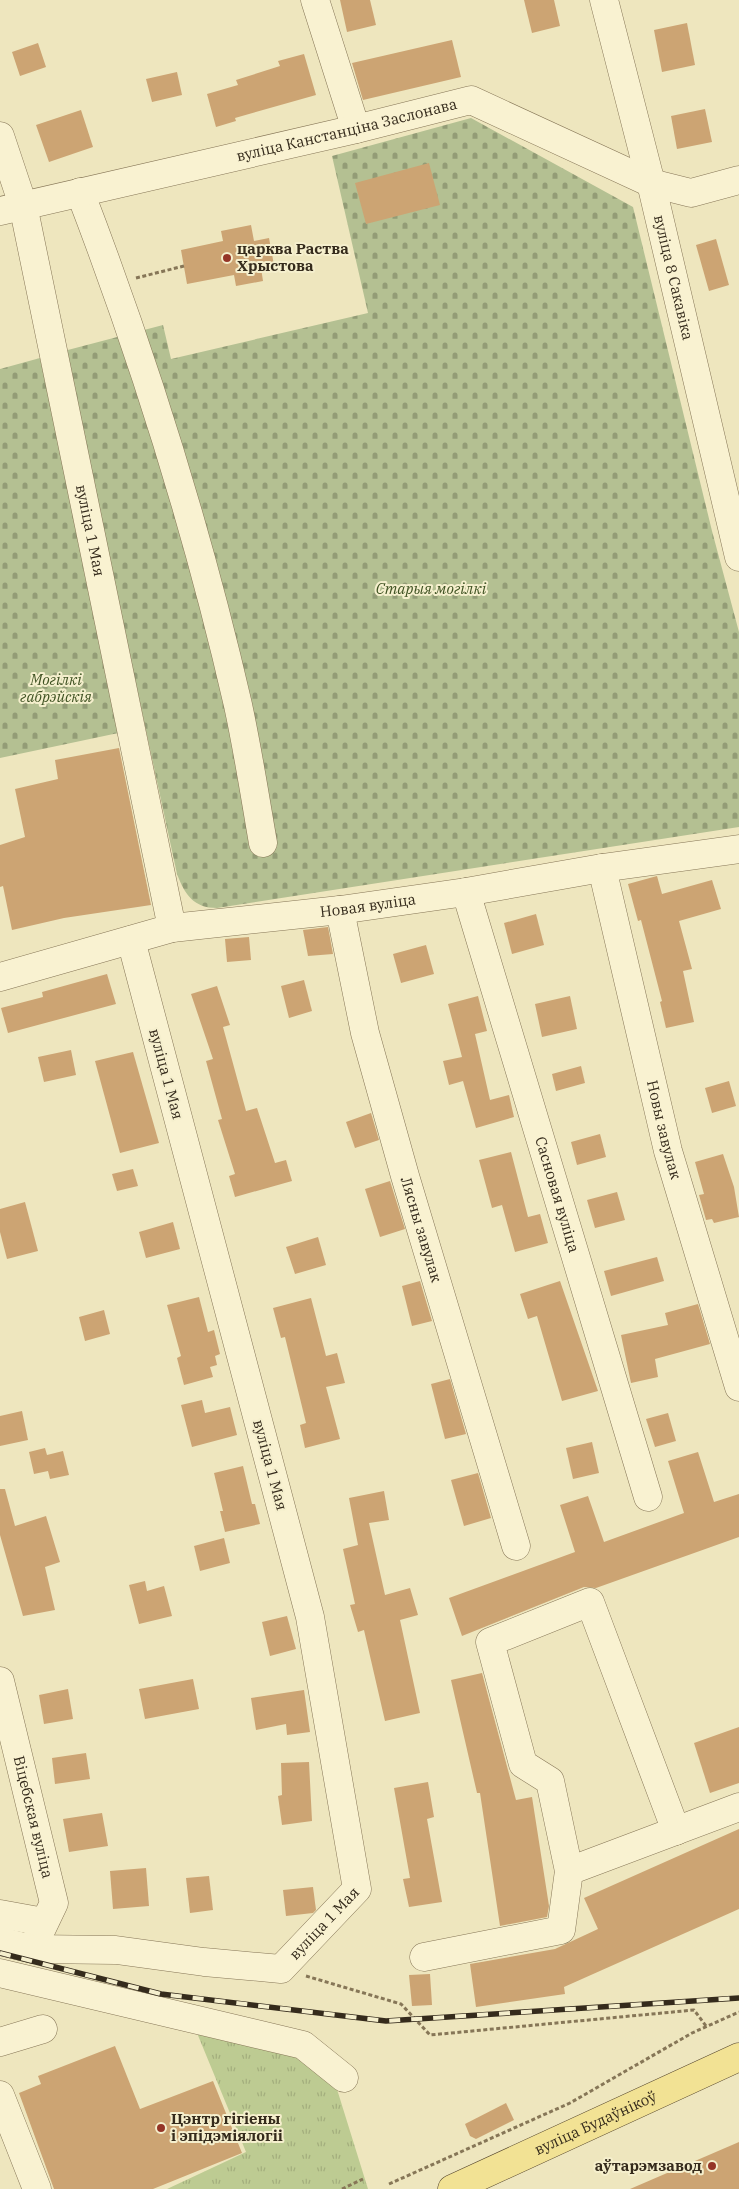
<svg xmlns="http://www.w3.org/2000/svg" width="739" height="2189" font-family="'IBM Plex Serif',serif">
<style>
.grass{fill:url(#grass-tufts)}
.cemetery{fill:url(#cemetery-stones)}
.building{fill:#cca473}
.lines{fill:none;stroke-linecap:round;stroke-linejoin:round}
.minor-casing{stroke:#867657;stroke-width:29}
.major-casing{stroke:#53432b;stroke-width:29}
.path{stroke:#867657;stroke-width:3;stroke-dasharray:4 2.5;stroke-linecap:butt}
.minor{stroke:#f9f2d1;stroke-width:28}
.major{stroke:#f2e294;stroke-width:28}
.rail-casing{stroke:#352b1c;stroke-width:5.5}
.rail{stroke:#f5efcd;stroke-width:4;stroke-dasharray:11;stroke-linecap:butt}
.poi-dot{fill:#953527;stroke:#f5efcd;stroke-width:2}
.labels{text-anchor:middle;stroke-width:4;stroke-linejoin:round;paint-order:stroke}
.street-label{font-size:15px;fill:#352b1c;stroke:#f5efcd}
.poi-label{font-size:15px;font-weight:bold;fill:#352b1c;stroke:#f5efcd;text-anchor:start}
.park-label{font-size:15px;font-style:italic;fill:#3f5222;stroke:#f5efcd}
</style>
<defs>
<pattern id="grass-tufts" width="24" height="20" patternUnits="userSpaceOnUse" patternTransform="scale(1.25)"><rect width="24" height="20" fill="#bdcb92"/><path d="M3 7l-1-3M5 7V3M7 7l1-3M15 17l-1-3M17 17v-4M19 17l1-3" fill="none" stroke="#a3ae7d"/></pattern>
<pattern id="cemetery-stones" width="16" height="16" patternUnits="userSpaceOnUse" patternTransform="scale(1.25)"><rect width="16" height="16" fill="#b4c092"/><path d="M2 7V4a2 2 0 0 1 4 0v3zM10 15v-3a2 2 0 0 1 4 0v3z" fill="#939c76"/></pattern>
</defs>
<rect width="100%" height="100%" fill="#eee6be"/>
<path class="grass" d="M197,2033l106,22 33,31 32,103h-201l79,-37z"/>
<g class="cemetery">
<path d="M471,118l162,89 79,324 27,101v195l-522,81c-23,0 -32,-13 -40,-34l-113,-523 99,-26 8,34 197,-46 -36,-157z"/>
<path d="M40,358l83,374 -123,26v-389z"/>
</g>
<g class="building">
<path d="M340,0h30l6,25 -29,7z"/>
<path d="M524,0h30l6,26 -28,7z"/>
<path d="M687,23l8,42 -33,7 -8,-42z"/>
<path d="M452,40l9,37 -98,23 -11,-37z"/>
<path d="M38,43l8,24 -26,9 -8,-24z"/>
<path d="M304,54l12,41 -81,23 1,3 -20,6 -9,-33 31,-9 -2,-5 44,-14 -2,-5z"/>
<path d="M177,72l5,23 -30,7 -6,-23z"/>
<path d="M705,109l7,33 -35,7 -6,-33z"/>
<path d="M81,110l12,37 -44,15 -13,-37z"/>
<path d="M429,163l11,42 -74,19 -11,-41z"/>
<path d="M251,225l3,16 15,-3 5,27 -13,3 2,13 -27,5 -2,-11 -47,9 -6,-34 42,-9 -2,-10z"/>
<path d="M716,239l13,46 -20,6 -13,-46z"/>
<path d="M119,748l32,157 -87,13 -52,12 -9,-44 -3,1v-42l25,-8 -10,-48 43,-10 -3,-19z"/>
<path d="M657,876l5,18 50,-14 9,29 -42,12 13,48 -9,2 11,51 -28,6 -6,-26 2,-1 -21,-81 -3,1 -10,-37z"/>
<path d="M536,914l8,31 -32,9 -8,-31z"/>
<path d="M328,927l5,27 -25,2 -5,-26z"/>
<path d="M249,937l2,23 -24,2 -2,-23z"/>
<path d="M426,945l8,29 -33,9 -8,-29z"/>
<path d="M107,974l9,30 -108,29 -7,-25 42,-11 -1,-5z"/>
<path d="M304,980l8,31 -23,7 -8,-32z"/>
<path d="M217,986l13,39 -7,2 23,84 11,-3 18,55 11,-3 6,21 -57,16 -6,-21 6,-2 -17,-54 4,-1 -16,-58 7,-2 -22,-65z"/>
<path d="M478,996l9,35 -12,3 15,66 19,-5 5,22 -38,11 -13,-47 -14,4 -6,-24 19,-4 -14,-53z"/>
<path d="M570,996l7,33 -35,8 -7,-33z"/>
<path d="M71,1050l5,25 -32,7 -6,-25z"/>
<path d="M133,1052l26,91 -39,10 -25,-92z"/>
<path d="M581,1066l4,17 -29,8 -4,-17z"/>
<path d="M729,1081l7,25 -24,7 -7,-25z"/>
<path d="M371,1113l8,27 -24,8 -9,-26z"/>
<path d="M600,1134l6,23 -29,8 -6,-23z"/>
<path d="M511,1152l17,65 12,-3 8,29 -33,9 -13,-47 -10,3 -13,-48z"/>
<path d="M723,1154l11,33 5,30 -25,6 -2,-4 -6,1 -7,-25 5,-1 -9,-32z"/>
<path d="M133,1169l5,17 -21,5 -5,-17z"/>
<path d="M390,1181l15,48 -25,8 -15,-48z"/>
<path d="M617,1192l8,28 -30,8 -8,-28z"/>
<path d="M25,1202l13,49 -31,8 -7,-27v-23z"/>
<path d="M173,1222l7,27 -34,9 -7,-26z"/>
<path d="M318,1237l8,28 -31,9 -9,-27z"/>
<path d="M657,1257l7,24 -53,15 -7,-25z"/>
<path d="M420,1281l12,40 -20,5 -10,-40z"/>
<path d="M560,1281l38,110 -36,10 -25,-85 -9,3 -8,-25z"/>
<path d="M199,1297l9,35 6,-2 6,24 -5,2 2,9 -7,2 3,10 -29,8 -7,-27 4,-2 -14,-51z"/>
<path d="M311,1298l15,58 11,-3 8,30 -19,4 14,52 -35,9 -5,-23 6,-2 -21,-86 -4,1 -8,-30z"/>
<path d="M698,1304l12,40 -55,15 3,18 -27,6 -10,-48 47,-10 -3,-12z"/>
<path d="M104,1310l6,24 -25,7 -6,-24z"/>
<path d="M450,1379l16,55 -21,5 -14,-55z"/>
<path d="M202,1400l3,13 25,-6 7,28 -45,12 -11,-42z"/>
<path d="M22,1411l6,29 -28,6v-30z"/>
<path d="M668,1413l8,28 -21,6 -9,-28z"/>
<path d="M592,1442l7,31 -26,6 -7,-31z"/>
<path d="M45,1448l2,7 16,-4 6,24 -19,4 -2,-8 -14,3 -5,-22z"/>
<path d="M698,1452l16,50 25,-8v43l-143,51 -12,-1 -122,49 -13,-38 126,-46 -15,-47 28,-9 16,46 80,-29 -16,-52z"/>
<path d="M243,1466l9,38h3l5,20 -35,8 -5,-21h3l-9,-38z"/>
<path d="M478,1473l13,45 -27,8 -13,-46z"/>
<path d="M0,1489h5l10,37 31,-10 14,46 -15,5 10,43 -32,6 -23,-81z"/>
<path d="M384,1491l5,29 -20,3 16,72 25,-7 8,27 -18,5 20,93 -35,8 -21,-91 -6,2 -8,-27 5,-1 -12,-55 15,-4 -9,-47z"/>
<path d="M224,1538l6,25 -30,8 -6,-25z"/>
<path d="M145,1581l2,10 17,-5 8,30 -33,8 -10,-39z"/>
<path d="M287,1616l9,33 -26,7 -8,-34z"/>
<path d="M482,1673l34,127 16,-3 17,109 -2,11 -47,9 -20,-133h-3l-26,-113z"/>
<path d="M193,1679l6,30 -54,10 -6,-30z"/>
<path d="M68,1689l5,30 -29,5 -5,-29z"/>
<path d="M304,1690l6,42 -23,3 -1,-11 -30,6 -5,-32z"/>
<path d="M739,1727v56l-29,10 -16,-50z"/>
<path d="M86,1753l4,26 -35,5 -3,-26z"/>
<path d="M309,1762l3,59 -30,4 -4,-29 4,-1 -1,-32z"/>
<path d="M428,1782l6,35 -7,2 15,83 -33,5 -6,-28 7,-1 -16,-90z"/>
<path d="M102,1813l6,33 -39,6 -6,-33z"/>
<path d="M739,1829v80l-175,78 1,7 -89,13 -6,-43 85,-15 43,-20 -14,-31z"/>
<path d="M146,1868l3,38 -36,3 -3,-38z"/>
<path d="M209,1876l4,34 -23,3 -4,-35z"/>
<path d="M313,1887l3,23 -3,3 -27,3 -3,-26z"/>
<path d="M430,1974l2,31 -20,1 -3,-31z"/>
<path d="M115,2046l25,63 73,-28 29,72 -89,36h-99l-35,-96 22,-9 -3,-8z"/>
<path d="M506,2103l8,17 -38,19 -6,-3 -5,-12z"/>
<path d="M739,2142v47h-109z"/>
</g>
<g class="lines">
<g class="minor-casing">
<g id="minor">
<path d="M315,0l41,129"/>
<path id="s1" d="M604,0l47,183 88,374"/>
<path id="s2" d="M0,136l23,69 149,723"/>
<path d="M80,192c64,167 118,339 158,513 10,46 17,92 25,138"/>
<path id="s3" d="M0,211l356,-82 115,-29 180,83 40,10 48,-13"/>
<path id="s4" d="M602,868l66,283 71,236"/>
<path id="s5" d="M466,892l182,605"/>
<path id="s6" d="M340,910l25,123 40,143 111,370"/>
<path id="s7" d="M0,977l172,-49 168,-18 126,-18 136,-24 137,-19"/>
<path id="s8" d="M0,1681l54,222 -22,46"/>
<path d="M569,1871l-19,-90 -27,-17 -33,-122 100,-40 86,229"/>
<path d="M0,1914l44,8"/>
<path id="s9" d="M0,1941l32,8 84,1 88,12 77,7 76,-80 -47,-272 -179,-677"/>
<path d="M424,1957l137,-27 8,-59 170,-64"/>
<path d="M0,1973l303,72 41,33"/>
<path d="M0,2042l43,-13"/>
<path d="M0,2095l37,94"/>
</g>
</g>
<g class="major-casing">
<g id="major">
<path id="s10" d="M452,2189l287,-132"/>
</g>
</g>
<g class="path">
<path d="M136,278l48,-12"/>
<path d="M306,1976l95,28 29,31 264,-25 12,16"/>
<path d="M389,2184l181,-81 122,-70 47,-21"/>
<path d="M342,2189l21,-10"/>
</g>
<use href="#minor" class="minor"/>
<use href="#major" class="major"/>
<g class="rail-casing">
<path id="rail" d="M0,1953l161,41 225,27 353,-23"/>
</g>
<use href="#rail" class="rail"/>
</g>
<g class="poi-dot">
<circle cx="227" cy="258" r="5"/>
<circle cx="161" cy="2128" r="5"/>
<circle cx="712" cy="2166" r="5"/>
</g>
<g class="labels">
<g class="street-label">
<text dy="5" stroke="none"><textPath href="#s3" startOffset="356">вуліца Канстанціна Заслонава</textPath></text>
<text dy="5" stroke="none"><textPath href="#s1" startOffset="286">вуліца 8 Сакавіка</textPath></text>
<text dy="5" stroke="none"><textPath href="#s2" startOffset="405">вуліца 1 Мая</textPath></text>
<text dy="5" stroke="none"><textPath href="#s7" startOffset="376">Новая вуліца</textPath></text>
<text transform="translate(166 1074) rotate(75)" y="5">вуліца 1 Мая</text>
<text dy="5" stroke="none"><textPath href="#s4" startOffset="269">Новы завулак</textPath></text>
<text dy="5" stroke="none"><textPath href="#s5" startOffset="316">Сасновая вуліца</textPath></text>
<text dy="5" stroke="none"><textPath href="#s6" startOffset="330">Лясны завулак</textPath></text>
<text transform="translate(270 1465) rotate(75)" y="5">вуліца 1 Мая</text>
<text dy="5" stroke="none"><textPath href="#s8" startOffset="140">Віцебская вуліца</textPath></text>
<text dy="5" stroke="none"><textPath href="#s9" startOffset="346">вуліца 1 Мая</textPath></text>
<text dy="5" stroke="none"><textPath href="#s10" startOffset="158">вуліца Будаўнікоў</textPath></text>
</g>
<g class="poi-label">
<text x="237" y="254">царква Раства<tspan x="237" dy="17">Хрыстова</tspan></text>
<text x="171" y="2124">Цэнтр гігіены<tspan x="171" dy="17">і эпідэміялогіі</tspan></text>
<text x="702" y="2171" text-anchor="end">аўтарэмзавод</text>
</g>
<g class="park-label">
<text x="431" y="594">Старыя могілкі</text>
<text x="56" y="685">Могілкі<tspan x="56" dy="17">габрэйскія</tspan></text>
</g>
</g>
</svg>
